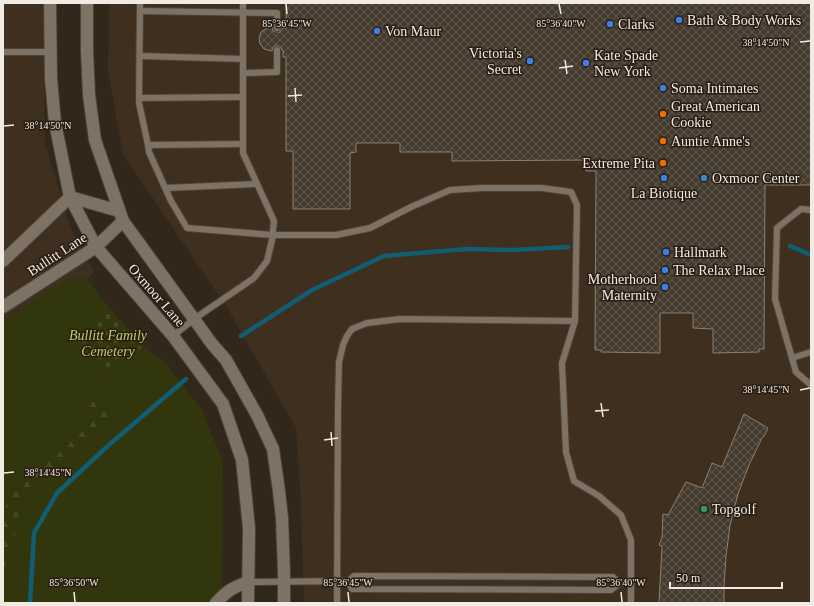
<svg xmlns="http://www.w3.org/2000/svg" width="814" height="606" font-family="'Times New Roman',serif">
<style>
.built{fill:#3e2f1e}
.green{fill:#32360d}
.forest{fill:url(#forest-firs)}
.cemetery{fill:url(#cemetery-stones)}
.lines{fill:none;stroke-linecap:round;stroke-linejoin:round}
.stream{stroke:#115d73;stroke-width:4.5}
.building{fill:url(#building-cross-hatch);stroke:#8c8072}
.service-casing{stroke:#4c453b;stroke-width:8}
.minor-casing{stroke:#4c453b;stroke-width:14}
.service{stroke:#7e7265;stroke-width:6}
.minor{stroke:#7e7265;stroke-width:12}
.ticks{fill:none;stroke:#f2ebe4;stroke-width:1.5}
.shop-dot{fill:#3f7fe0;stroke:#271d12;stroke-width:1.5}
.food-dot{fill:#e8710a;stroke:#271d12;stroke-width:1.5}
.leisure-dot{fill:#2e9e5b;stroke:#271d12;stroke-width:1.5}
.labels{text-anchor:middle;stroke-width:3;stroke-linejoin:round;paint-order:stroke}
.poi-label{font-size:14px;fill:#f2ebe4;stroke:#271d12;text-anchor:start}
.street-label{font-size:14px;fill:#f2ebe4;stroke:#271d12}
.park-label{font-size:14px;font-style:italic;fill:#c3ce69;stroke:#271d12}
.ticks-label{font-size:10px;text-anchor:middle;fill:#f2ebe4;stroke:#271d12;stroke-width:3;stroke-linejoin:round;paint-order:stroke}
</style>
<defs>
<pattern id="forest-firs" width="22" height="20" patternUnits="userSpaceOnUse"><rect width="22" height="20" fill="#32360d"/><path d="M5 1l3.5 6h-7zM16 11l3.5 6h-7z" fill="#464a24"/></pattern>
<pattern id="cemetery-stones" width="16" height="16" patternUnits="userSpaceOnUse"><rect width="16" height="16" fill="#32360d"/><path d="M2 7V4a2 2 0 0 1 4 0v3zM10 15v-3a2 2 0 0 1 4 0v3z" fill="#464a24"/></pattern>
<pattern id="building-cross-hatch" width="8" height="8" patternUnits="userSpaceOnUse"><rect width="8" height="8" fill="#453b2e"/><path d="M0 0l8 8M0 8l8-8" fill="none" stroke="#60584c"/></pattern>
</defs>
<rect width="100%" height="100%" fill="#31271b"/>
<g class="built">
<path d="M3,3h41l1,141 26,84 23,44 -7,7 -16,-1 -68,43z"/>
<path d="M109,3h702v600h-507l-4,-118 -4,-57 -67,-117 -106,-157 -15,-83z"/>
</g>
<path class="green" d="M71,278l16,1 23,30 -38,30 33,37 39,-30 24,20 34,44 21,52 -1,141h-219v-32l24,-73 77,-74 -8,-29 -19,36 -64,57 -10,25v-192z"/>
<path class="forest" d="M96,395l19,5 -11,24 -77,74 -24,73v-58l10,-25 64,-57z"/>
<path class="cemetery" d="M110,309l34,37 -39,30 -33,-37z"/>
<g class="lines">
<g class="stream">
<path d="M790,246l21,9"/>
<path d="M241,336l71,-46 72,-34 83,-7 46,1 55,-3"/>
<path d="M30,603l4,-70 23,-40 53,-49 76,-65"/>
</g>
</g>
<g class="building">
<path d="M286,3h525v182h-46l-1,164h-5v3l-46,1v-24l-20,-1v-15h-33v40l-59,-1v-2h-6l1,-179h-10v-11l-134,1v-9h-52v-9h-44v9l-6,1v56h-57v-58h-7v-94h-3v-7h-1l-1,-3 -2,-1h-5l-1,2 -1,3 -8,-2 -4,-5 -1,-6 2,-6 6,-4 5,-1 1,4 4,1h3l1,-4 5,1z"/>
<path d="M744,414l24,14 -4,8 -2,2 -13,27 -11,29 -8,31 -4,31 -2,31v16h-65l3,-57 -3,-1 3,-7 1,-24 5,1 18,-33 16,6 10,-25 10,4z"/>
</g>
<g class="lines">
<g class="service-casing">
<g id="service">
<path d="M140,3l-1,100 9,42 1,7 22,49 16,27 86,7h63l34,-7 41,-21 39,-17 32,-2h60l29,4 6,13 -2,116 -13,42 4,89 8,29 25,15 22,19 10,25v63"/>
<path d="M140,11l137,2v15"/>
<path d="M3,52h47"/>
<path d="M140,56l103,3"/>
<path d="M244,73l33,-1v-22"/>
<path d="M139,98l104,-1"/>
<path d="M148,145l95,-1"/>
<path d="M166,188l91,-4"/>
<path d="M811,210l-10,-1 -24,19 -2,71 21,73 15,13"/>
<path d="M173,336l21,-17 60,-41 13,-17 5,-21 2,-19 -31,-68v-150"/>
<path d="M792,358l19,-6"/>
<path d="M348,581l4,8 259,1 9,-7h11"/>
<path d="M248,582l100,-1 6,-5 259,1 7,6"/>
<path d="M337,603l1,-196 1,-45 4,-17 4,-9 5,-7 15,-6 33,-4 175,2"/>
</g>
</g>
<g class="minor-casing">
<g id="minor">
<path d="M50,3l1,76 4,44 15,74 26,50 77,89 50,68 19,56 7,68 -1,75"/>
<path d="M87,3v48l2,44 6,45 28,81 71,98 18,25 14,16 31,55 16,34 6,42 3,27 2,54v31"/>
<path d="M3,261l67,-64 49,14"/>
<path d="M3,307l93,-60 27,-26"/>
<path d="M216,603c12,-13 16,-15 32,-21"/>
</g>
</g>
<use href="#service" class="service"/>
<use href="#minor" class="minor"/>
</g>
<path class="ticks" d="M286,4l1,10M559,4l2,10M800,42l10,-1M565,60l2,14M559,68l14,-2M295,88l1,14M288,96l14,-1M4,126l10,-1M800,390l10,-2M601,403l2,14M595,411l14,-1M331,432l1,14M324,440l14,-2M4,473l10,-1M74,592l1,10M348,592l1,10M621,592l1,10"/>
<g class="shop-dot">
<circle cx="679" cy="20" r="4"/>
<circle cx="610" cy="24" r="4"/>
<circle cx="377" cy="31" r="4"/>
<circle cx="530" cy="61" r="4"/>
<circle cx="586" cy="63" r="4"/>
<circle cx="663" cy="88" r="4"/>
<circle cx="664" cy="178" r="4"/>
<circle cx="704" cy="178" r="4"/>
<circle cx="666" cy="252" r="4"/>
<circle cx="665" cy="270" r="4"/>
<circle cx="665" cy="287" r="4"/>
</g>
<g class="food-dot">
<circle cx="663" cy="114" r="4"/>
<circle cx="663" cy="141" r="4"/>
<circle cx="663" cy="163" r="4"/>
</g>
<circle class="leisure-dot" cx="704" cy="509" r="4"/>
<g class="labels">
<g class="poi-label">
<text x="687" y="25">Bath &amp; Body Works</text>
<text x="618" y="29">Clarks</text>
<text x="385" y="36">Von Maur</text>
<text x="522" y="58" text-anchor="end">Victoria's<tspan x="522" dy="16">Secret</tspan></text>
<text x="594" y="60">Kate Spade<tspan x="594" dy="16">New York</tspan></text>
<text x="671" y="93">Soma Intimates</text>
<text x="671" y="111">Great American<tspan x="671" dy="16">Cookie</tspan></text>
<text x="671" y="146">Auntie Anne's</text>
<text x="655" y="168" text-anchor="end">Extreme Pita</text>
<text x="712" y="183">Oxmoor Center</text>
<text x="664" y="198" text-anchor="middle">La Biotique</text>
<text x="674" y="257">Hallmark</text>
<text x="673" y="275">The Relax Place</text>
<text x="657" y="284" text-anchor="end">Motherhood<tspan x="657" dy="16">Maternity</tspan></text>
<text x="712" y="514">Topgolf</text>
</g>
<g class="street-label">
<text transform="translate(57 254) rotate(-33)" y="5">Bullitt Lane</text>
<text transform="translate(157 295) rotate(49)" y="5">Oxmoor Lane</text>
</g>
<g class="park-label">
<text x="108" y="340">Bullitt Family<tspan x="108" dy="16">Cemetery</tspan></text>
</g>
</g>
<g class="ticks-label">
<text x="287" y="27">85°36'45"W</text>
<text x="561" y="27">85°36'40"W</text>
<text x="766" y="46">38°14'50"N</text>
<text x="48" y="129">38°14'50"N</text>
<text x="766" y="393">38°14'45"N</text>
<text x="48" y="476">38°14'45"N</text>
<text x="74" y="586">85°36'50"W</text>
<text x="348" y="586">85°36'45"W</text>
<text x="621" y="586">85°36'40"W</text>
</g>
<rect width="814" height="606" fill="none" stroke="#f2ebe4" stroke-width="8"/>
<path d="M670 582v6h112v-6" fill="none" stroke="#f2ebe4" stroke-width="2"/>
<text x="676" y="582" font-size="12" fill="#f2ebe4" stroke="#271d12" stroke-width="3" paint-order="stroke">50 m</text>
</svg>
